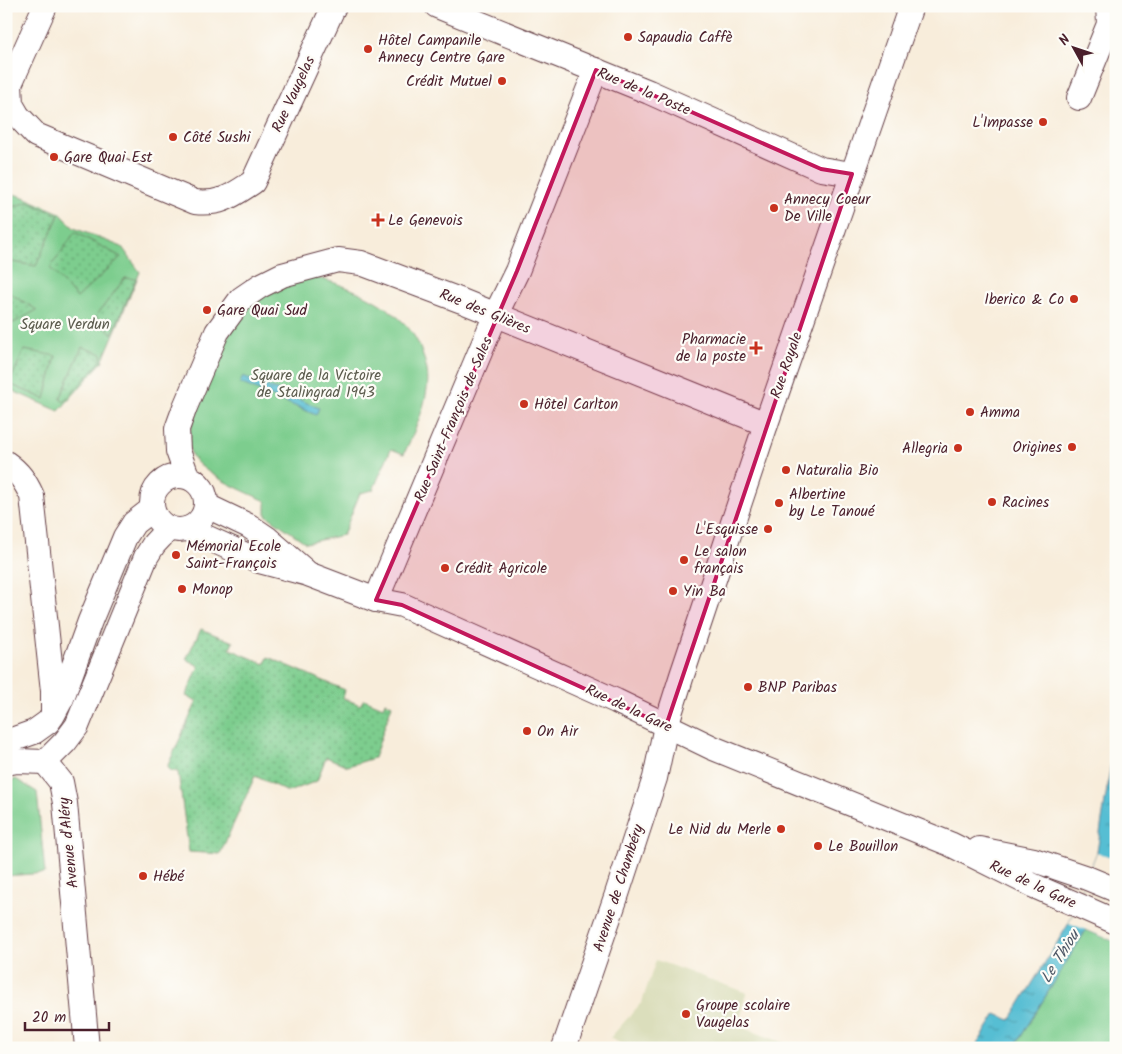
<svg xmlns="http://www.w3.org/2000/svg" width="1122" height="1054" font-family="Kalam,sans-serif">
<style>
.built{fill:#dbdebc}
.grass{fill:url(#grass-dots);stroke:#64765c}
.green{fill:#7dcd8e;stroke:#64765c;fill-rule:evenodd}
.water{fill:url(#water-ripples);stroke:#506e7f}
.pier{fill:#f8eddb}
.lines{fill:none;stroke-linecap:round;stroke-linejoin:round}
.minor-casing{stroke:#643e45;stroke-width:26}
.minor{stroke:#fff;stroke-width:24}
.marked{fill:#c2185b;fill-opacity:0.2;stroke:#c2185b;stroke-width:4;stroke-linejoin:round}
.poi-dot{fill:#c8321e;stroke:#fdfcf7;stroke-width:2}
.labels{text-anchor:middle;stroke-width:4.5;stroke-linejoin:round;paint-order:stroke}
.poi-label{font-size:15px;fill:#4a1f2b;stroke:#fdfcf7;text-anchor:start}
.street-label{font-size:15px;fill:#4a1f2b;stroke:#fdfcf7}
.park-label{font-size:15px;fill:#5c5c4e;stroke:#fdfcf7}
.water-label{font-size:16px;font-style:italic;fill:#4e5766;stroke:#fdfcf7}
</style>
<defs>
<pattern id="grass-dots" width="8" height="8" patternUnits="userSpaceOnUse" patternTransform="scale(1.25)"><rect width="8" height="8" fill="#7dcd8e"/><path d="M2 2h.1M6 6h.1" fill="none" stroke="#68a674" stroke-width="1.8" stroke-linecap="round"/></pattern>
<pattern id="water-ripples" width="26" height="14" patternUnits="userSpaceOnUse" patternTransform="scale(1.25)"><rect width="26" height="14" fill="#56bed3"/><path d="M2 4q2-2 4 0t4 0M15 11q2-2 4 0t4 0" fill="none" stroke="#499aab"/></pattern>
</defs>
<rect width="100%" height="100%" fill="#fdfcf7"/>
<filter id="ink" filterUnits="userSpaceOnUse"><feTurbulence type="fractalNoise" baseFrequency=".02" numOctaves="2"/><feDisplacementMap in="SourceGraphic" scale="10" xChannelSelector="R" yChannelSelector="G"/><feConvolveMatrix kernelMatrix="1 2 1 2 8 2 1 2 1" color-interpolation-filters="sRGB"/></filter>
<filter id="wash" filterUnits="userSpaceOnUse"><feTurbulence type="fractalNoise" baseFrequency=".0096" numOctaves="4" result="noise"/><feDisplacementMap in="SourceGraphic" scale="20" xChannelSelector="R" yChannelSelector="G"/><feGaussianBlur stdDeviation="1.12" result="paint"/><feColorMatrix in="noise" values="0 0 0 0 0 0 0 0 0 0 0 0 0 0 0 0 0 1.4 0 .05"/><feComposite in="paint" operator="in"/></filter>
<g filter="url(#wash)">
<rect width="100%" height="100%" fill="#f8eddb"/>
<path class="built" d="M656,960l91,33 -9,33 60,22h-169l-19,-10 32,-36z"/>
<g class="grass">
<path d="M28,202l31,13 -23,51 -30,-5v-52z"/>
<path d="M75,232l47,25 -45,41 -28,-30z"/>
<path d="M125,278h12l-24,57 -17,-19z"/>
<path d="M6,291l32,19 -32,17z"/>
<path d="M82,347l21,6 -3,9 -36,40 -4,-3z"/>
<path d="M24,350l32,5 -11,44 -36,-15z"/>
<path d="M201,629l32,13 -3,7 35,15 3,-7 77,33 -2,8 17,7 4,-6 19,8 2,-5 7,3 -18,53 -26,8 -22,-9 -9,24 -29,11 -33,-16 -35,78 -31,-2 -11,-80 -9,-2 -1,-5 29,-64 -11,-5 13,-30 -13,-7z"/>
</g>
<g class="green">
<path d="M9,193l12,3 39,17 14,15 48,19 18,25 -38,90 -43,49 -53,-23v-61l31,-17 -31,-19v-30l30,5 23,-51 -31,-13 -22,7v-14zM75,232l46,25 -44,41 -27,-30zM125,278l11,1 -24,55 -16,-18zM82,347l20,7 -2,8 -36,40 -4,-3zM24,350l32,6 -11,43 -36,-15z"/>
<path d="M312,277c36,7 88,30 105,64 3,5 4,10 6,15 4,10 6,22 4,33 -3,23 -14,45 -23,65l-13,-5 -18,41 -13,3 -17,42 -37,8 -40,-28v-14c-18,-8 -67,-28 -75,-47 -4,-11 -1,-24 2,-34 19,-40 32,-103 71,-127 11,-7 35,-12 48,-16z"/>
<path d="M16,779l21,13 8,81 -39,3v-94z"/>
<path d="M1086,930l30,12v106h-102z"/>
</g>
<g class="water">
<path d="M243,376l76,32 -3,7 -76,-32z"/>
<path d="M1116,731v211l-30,-12 -72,118h-39l21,-34 14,6 59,-97 28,-71z"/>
</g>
<path class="pier" d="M1097,852l19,8v82l-47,-19z"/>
</g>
<g filter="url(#ink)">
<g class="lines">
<g class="minor-casing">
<g id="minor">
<path d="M45,6l-35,78 1,20 7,12 18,19 159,67c26,3 38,-7 58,-20l81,-176"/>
<path d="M437,6l212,86 172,77 31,5"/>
<path d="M1079,98l30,-74 -1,-18"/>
<path d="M6,463c13,9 19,18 26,33l21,195v20"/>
<circle cx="179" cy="503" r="27"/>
<path d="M187,476l-9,-25 -1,-22 8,-22 32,-75 24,-33 19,-13 22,-11 56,-15 23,3 101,38 304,123"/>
<path d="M207,506l42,20 19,13 37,32"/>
<path d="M188,529l71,32 49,13 68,26 26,5 214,96 97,47 237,96 82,41 84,37"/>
<path d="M376,600l120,-286 21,-43 79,-201"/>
<path d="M6,742l28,-10 14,-10 5,-7 9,-17 28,-77 35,-84 9,-14 18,-14"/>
<path d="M45,762l16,20 4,21 22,245"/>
<path d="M45,762l20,-20 12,-16 69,-169 8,-13 15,-16"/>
<path d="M6,763l11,-2 28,1"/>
<path d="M979,849l55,11 53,18 29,12"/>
<path d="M564,1048l52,-151 39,-119 11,-52 16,-51 84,-251 145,-418"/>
</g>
</g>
<use href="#minor" class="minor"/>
</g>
</g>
<path class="marked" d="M596,70l225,99 31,5 -186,552 -264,-121 -26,-5 141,-329z"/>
<g class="poi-dot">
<circle cx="628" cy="37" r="5"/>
<circle cx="368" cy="49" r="5"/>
<circle cx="502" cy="81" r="5"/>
<circle cx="1043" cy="122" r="5"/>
<circle cx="173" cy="137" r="5"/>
<circle cx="54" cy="157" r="5"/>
<circle cx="774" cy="208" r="5"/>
<path d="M375.5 212.5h5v5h5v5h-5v5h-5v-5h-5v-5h5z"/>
<circle cx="1074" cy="299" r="5"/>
<circle cx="207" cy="310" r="5"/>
<path d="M753.5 340.5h5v5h5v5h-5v5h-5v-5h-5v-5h5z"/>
<circle cx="524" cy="404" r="5"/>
<circle cx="970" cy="412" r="5"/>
<circle cx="1072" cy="447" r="5"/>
<circle cx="958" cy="448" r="5"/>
<circle cx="786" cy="470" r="5"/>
<circle cx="992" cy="502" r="5"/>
<circle cx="779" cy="503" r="5"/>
<circle cx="768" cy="529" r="5"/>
<circle cx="176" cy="555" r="5"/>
<circle cx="684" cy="560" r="5"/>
<circle cx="445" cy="568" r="5"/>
<circle cx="182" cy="589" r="5"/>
<circle cx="673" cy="591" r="5"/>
<circle cx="748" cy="687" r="5"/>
<circle cx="527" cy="731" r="5"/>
<circle cx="781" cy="829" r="5"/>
<circle cx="818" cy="846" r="5"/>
<circle cx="143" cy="876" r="5"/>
<circle cx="686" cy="1014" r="5"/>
</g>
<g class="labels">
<g class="poi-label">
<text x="638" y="42">Sapaudia Caffè</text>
<text x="378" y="45">Hôtel Campanile<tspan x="378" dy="17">Annecy Centre Gare</tspan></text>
<text x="492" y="86" text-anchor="end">Crédit Mutuel</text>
<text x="1033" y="127" text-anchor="end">L'Impasse</text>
<text x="183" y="142">Côté Sushi</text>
<text x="64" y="162">Gare Quai Est</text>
<text x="784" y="204">Annecy Coeur<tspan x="784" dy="17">De Ville</tspan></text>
<text x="388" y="225">Le Genevois</text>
<text x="1064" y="304" text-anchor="end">Iberico &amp; Co</text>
<text x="217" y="315">Gare Quai Sud</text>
<text x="746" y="344" text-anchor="end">Pharmacie<tspan x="746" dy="17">de la poste</tspan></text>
<text x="534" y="409">Hôtel Carlton</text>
<text x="980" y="417">Amma</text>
<text x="1062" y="452" text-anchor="end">Origines</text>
<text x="948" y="453" text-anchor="end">Allegria</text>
<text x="796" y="475">Naturalia Bio</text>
<text x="789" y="499">Albertine<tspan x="789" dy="17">by Le Tanoué</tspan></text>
<text x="1002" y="507">Racines</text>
<text x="758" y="534" text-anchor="end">L'Esquisse</text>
<text x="186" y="551">Mémorial Ecole<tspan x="186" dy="17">Saint-François</tspan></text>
<text x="694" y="556">Le salon<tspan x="694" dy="17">français</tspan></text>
<text x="455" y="573">Crédit Agricole</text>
<text x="192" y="594">Monop</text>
<text x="683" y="596">Yin Ba</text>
<text x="758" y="692">BNP Paribas</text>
<text x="537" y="736">On Air</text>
<text x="771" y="834" text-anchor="end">Le Nid du Merle</text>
<text x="828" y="851">Le Bouillon</text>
<text x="153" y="881">Hébé</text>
<text x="696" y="1010">Groupe scolaire<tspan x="696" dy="17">Vaugelas</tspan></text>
</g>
<g class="street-label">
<text transform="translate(644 91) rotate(23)" y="5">Rue de la Poste</text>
<text transform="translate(293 94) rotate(-65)" y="5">Rue Vaugelas</text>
<text transform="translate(485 311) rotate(22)" y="5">Rue des Glières</text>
<text transform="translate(786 365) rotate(-71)" y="5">Rue Royale</text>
<text transform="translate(453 419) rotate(-67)" y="5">Rue Saint-François de Sales</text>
<text transform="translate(629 708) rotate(25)" y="5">Rue de la Gare</text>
<text transform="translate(68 843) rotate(-96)" y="5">Avenue d'Aléry</text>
<text transform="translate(1033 884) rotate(25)" y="5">Rue de la Gare</text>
<text transform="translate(618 888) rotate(-72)" y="5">Avenue de Chambéry</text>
</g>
<g class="park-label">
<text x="65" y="329">Square Verdun</text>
<text x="316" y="380">Square de la Victoire<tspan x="316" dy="17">de Stalingrad 1943</tspan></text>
</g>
<g class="water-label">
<text transform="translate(1059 956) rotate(-58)" y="6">Le Thiou</text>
</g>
</g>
<rect width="1122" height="1054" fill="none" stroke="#fdfcf7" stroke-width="25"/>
<g transform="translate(1074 48) rotate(310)" stroke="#fdfcf7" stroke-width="4" paint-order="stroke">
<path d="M0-4L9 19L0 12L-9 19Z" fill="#4a1f2b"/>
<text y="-8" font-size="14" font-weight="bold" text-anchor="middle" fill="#4a1f2b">N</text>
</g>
<path d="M25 1022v8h84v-8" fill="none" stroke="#4a1f2b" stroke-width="2.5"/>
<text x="32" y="1022" font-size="15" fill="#4a1f2b" stroke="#fdfcf7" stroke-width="4" paint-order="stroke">20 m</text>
</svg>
